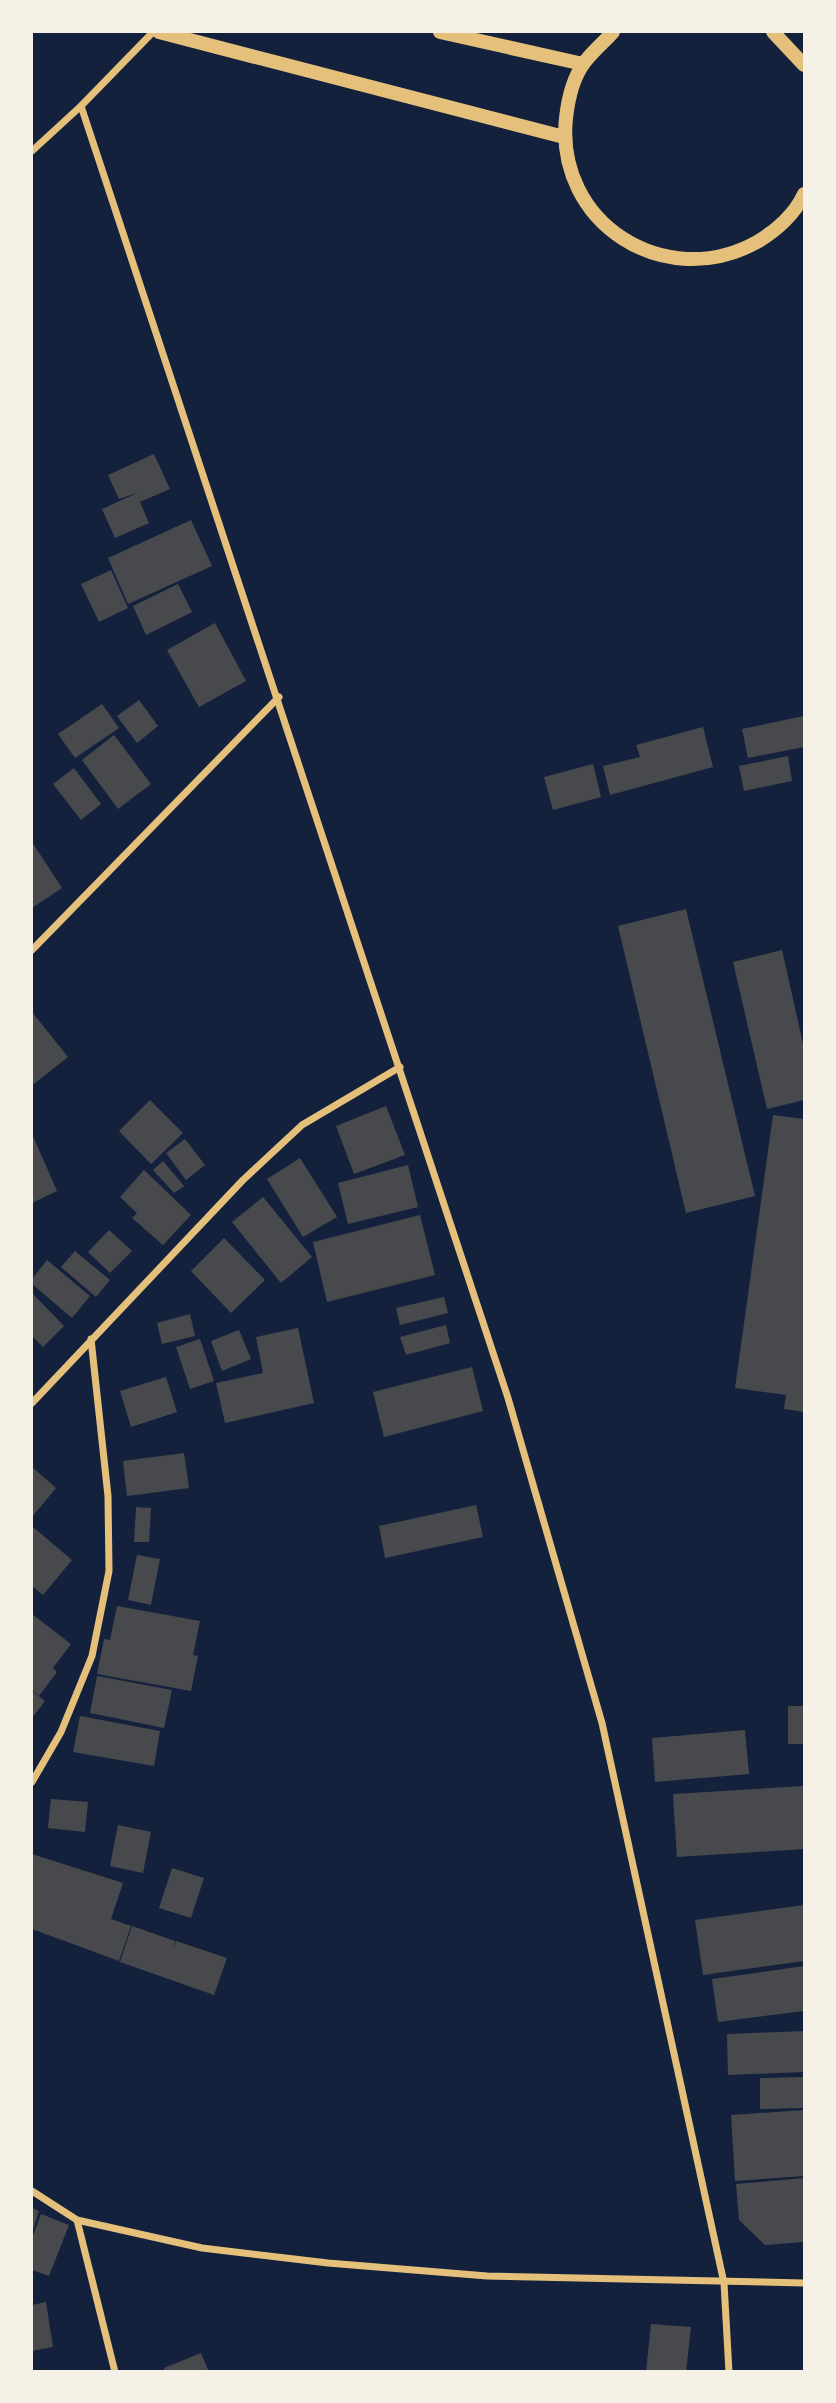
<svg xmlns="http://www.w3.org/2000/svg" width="836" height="2403" font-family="'Public Sans',sans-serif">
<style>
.building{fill:#48494c}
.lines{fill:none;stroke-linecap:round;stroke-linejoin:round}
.minor{stroke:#e5c07b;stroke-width:7}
.secondary{stroke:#e5c07b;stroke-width:14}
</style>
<rect width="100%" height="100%" fill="#14213d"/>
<g class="building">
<path d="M154,454l16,35 -30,13 9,21 -34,15 -13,-29 35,-16 -18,6 -11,-24z"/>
<path d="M191,520l21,46 -84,38 -20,-46z"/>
<path d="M111,570l17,38 -29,14 -18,-38z"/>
<path d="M178,584l14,28 -46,23 -13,-29z"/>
<path d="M215,623l31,58 -47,26 -32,-57z"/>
<path d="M139,700l19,26 -21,17 -20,-27z"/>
<path d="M102,704l17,24 -44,30 -17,-24z"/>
<path d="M804,716v31l-56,11 -6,-29z"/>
<path d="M703,727l10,40 -103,28 -7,-29 37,-9 -4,-12z"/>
<path d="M114,735l37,49 -33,25 -36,-49z"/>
<path d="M788,756l4,25 -48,10 -5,-25z"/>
<path d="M593,764l8,33 -48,13 -9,-33z"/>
<path d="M74,768l27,36 -20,16 -28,-36z"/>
<path d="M32,842l30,46 -30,20z"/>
<path d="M686,909l69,287 -69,17 -68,-287z"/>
<path d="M782,950l22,98v52l-37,9 -34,-147z"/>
<path d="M32,1012l36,45 -34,27 -2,-3z"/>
<path d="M150,1100l33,33 -32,31 -32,-33z"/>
<path d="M386,1106l19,49 -51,19 -18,-48z"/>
<path d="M773,1115l31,4v293l-20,-3 2,-14 -51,-7z"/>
<path d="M32,1134l25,57 -25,12z"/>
<path d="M185,1139l20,26 -19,15 -20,-27z"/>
<path d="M300,1158l37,59 -34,20 -36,-58z"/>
<path d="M163,1161l21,25 -10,7 -21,-23z"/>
<path d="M408,1165l10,42 -70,17 -10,-41z"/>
<path d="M144,1170l47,45 -28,30 -31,-27 5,-5 -17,-16z"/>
<path d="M263,1197l49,60 -31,26 -49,-61z"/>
<path d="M420,1215l15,60 -108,27 -14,-60z"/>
<path d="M109,1230l23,21 -22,22 -22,-21z"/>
<path d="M224,1238l41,42 -34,33 -40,-42z"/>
<path d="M75,1251l35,29 -14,17 -35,-30z"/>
<path d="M47,1260l43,36 -18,22 -40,-34v-5z"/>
<path d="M32,1293l32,33 -21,21 -11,-11z"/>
<path d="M444,1297l4,16 -48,12 -4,-17z"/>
<path d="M190,1314l5,22 -33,8 -5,-21z"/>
<path d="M446,1325l4,18 -44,12 -6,-18z"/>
<path d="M298,1328l16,75 -89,20 -9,-40 47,-10 -7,-36z"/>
<path d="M239,1330l12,29 -29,12 -11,-30z"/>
<path d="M200,1339l14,42 -24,8 -14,-42z"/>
<path d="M472,1367l11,44 -99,26 -11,-45z"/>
<path d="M166,1377l11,35 -46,15 -11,-36z"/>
<path d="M184,1453l5,35 -62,8 -4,-35z"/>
<path d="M32,1467l24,21 -24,29z"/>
<path d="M476,1505l7,32 -98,21 -6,-32z"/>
<path d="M136,1507l15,1 -2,34h-15z"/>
<path d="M33,1527l39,33 -29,35 -11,-9z"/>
<path d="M137,1555l23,4 -9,46 -23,-5z"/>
<path d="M117,1606l83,15 -7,34 5,1 -7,35 -94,-17 7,-35 6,1z"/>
<path d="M32,1614l39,30 -18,24 4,4 -18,24 -7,-6z"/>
<path d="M97,1676l75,14 -8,38 -74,-15z"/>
<path d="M32,1691l13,10 -13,17z"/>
<rect x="788" y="1706" width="16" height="38"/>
<path d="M80,1716l80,15 -6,35 -81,-14z"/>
<path d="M745,1730l4,44 -94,8 -3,-44z"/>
<path d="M804,1786v63l-127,8 -4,-63z"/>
<path d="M51,1799l37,3 -3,30 -37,-4z"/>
<path d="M118,1825l33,7 -8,41 -33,-7z"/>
<path d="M32,1854l91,29 -12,36 20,7 -12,35 -87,-32z"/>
<path d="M172,1868l32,10 -13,40 -32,-10z"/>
<path d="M804,1905v56l-101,14 -8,-55z"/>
<path d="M132,1926l43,15 -2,9 3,-9 51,17 -13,37 -94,-33z"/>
<path d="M804,1966v45l-86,11 -6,-43z"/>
<path d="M804,2031v41l-76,3 -1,-41z"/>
<path d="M804,2077v31l-44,1v-31z"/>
<path d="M804,2110v66l-69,5 -4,-66z"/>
<path d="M804,2178v64l-39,3 -26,-25 -3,-36z"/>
<path d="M32,2208l7,3 -7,22z"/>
<path d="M41,2214l28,11 -20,51 -17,-6v-31z"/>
<path d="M46,2302l7,45 -21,4v-46z"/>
<path d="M651,2324l40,3 -5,45h-40z"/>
<path d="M201,2353l8,19h-44l-1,-4z"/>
</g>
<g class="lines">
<g class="minor">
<path d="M81,106l427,1292 94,325 122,560 5,89"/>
<path d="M32,151l49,-45 72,-74"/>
<path d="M32,950l247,-253"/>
<path d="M32,1403l211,-223 59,-55 98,-58"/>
<path d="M32,1782l29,-50 31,-76 17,-85 -1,-75 -17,-157"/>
<path d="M32,2191l45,29 125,28 126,15 159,13 317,7"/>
<path d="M77,2220l38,152"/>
</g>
<g class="secondary">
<path d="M159,32l405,105"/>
<path d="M440,32l143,32"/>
<path d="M613,32c-9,10 -21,20 -29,31 -11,15 -16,37 -18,55 -11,105 99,175 191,124 19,-11 38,-28 47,-48"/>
<path d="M773,32l31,33"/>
</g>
</g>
<rect width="836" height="2403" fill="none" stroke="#f6f1e7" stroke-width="66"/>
</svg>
